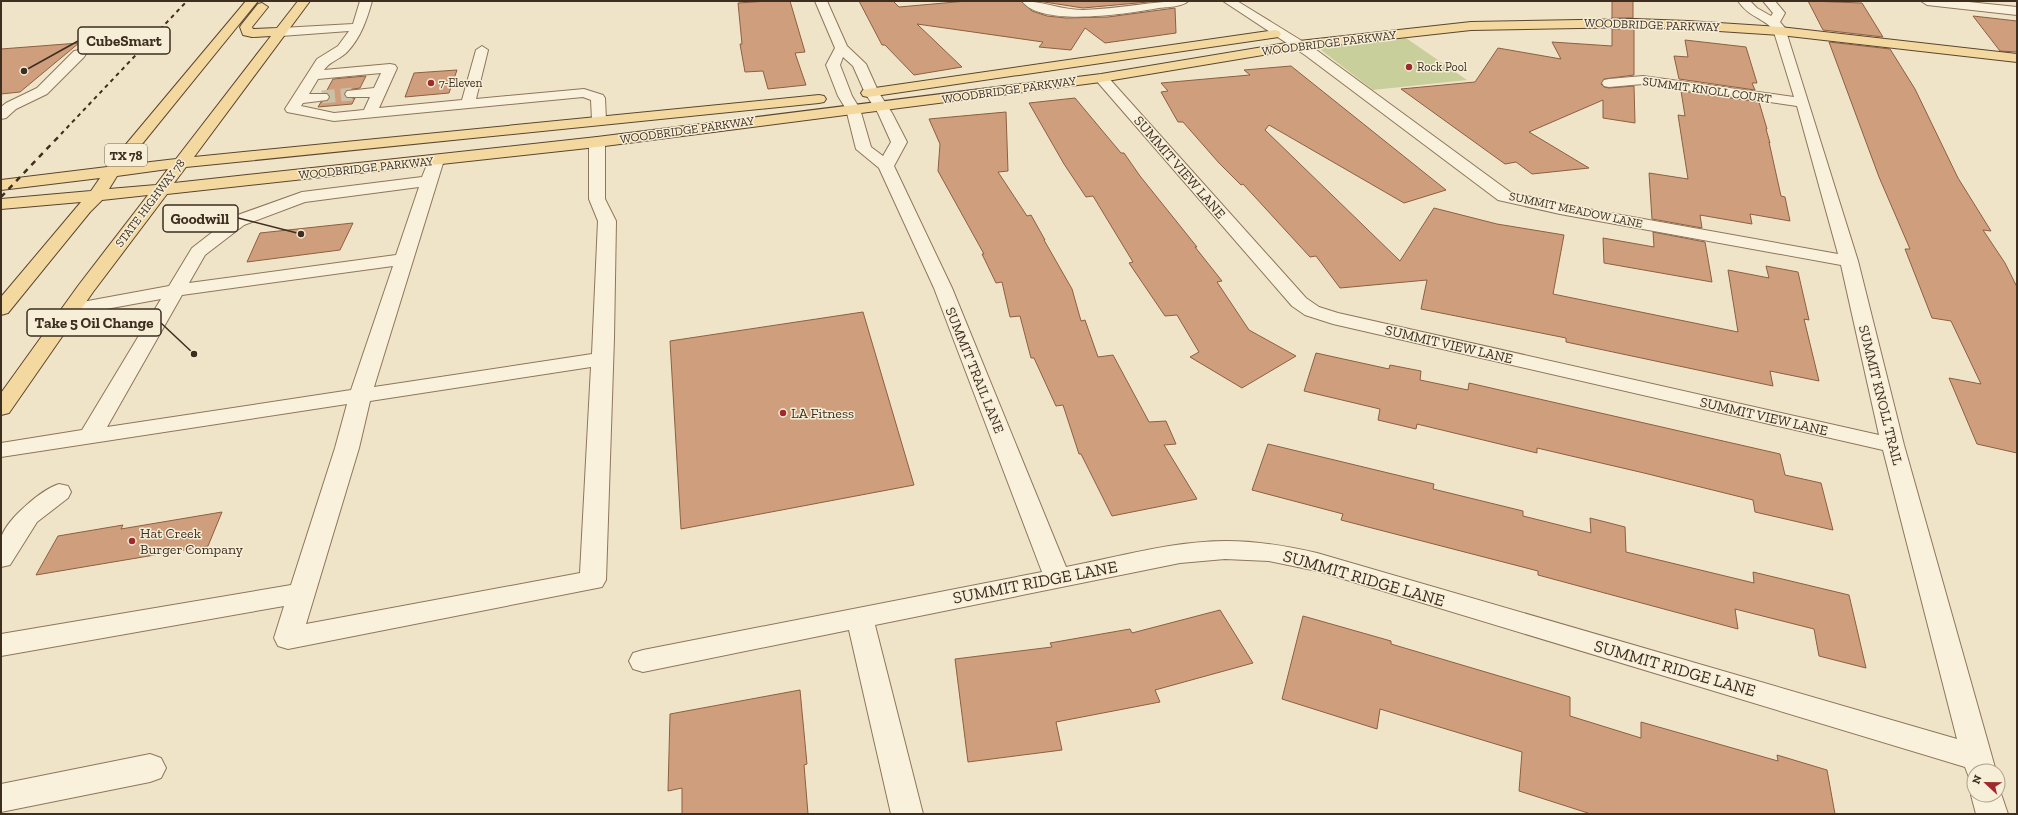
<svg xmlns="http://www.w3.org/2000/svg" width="2018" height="815" font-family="'Zilla Slab',serif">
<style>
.green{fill:#c9cf9b}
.building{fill:#cf9f7d;stroke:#8d5f41}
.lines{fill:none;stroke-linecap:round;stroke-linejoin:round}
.minor-tunnel{stroke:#ccc0a6;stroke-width:13;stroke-dasharray:13 6;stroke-linecap:butt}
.minor-casing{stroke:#8d765c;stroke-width:2}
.major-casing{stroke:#5b4430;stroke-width:2}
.minor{fill:#faf1dc;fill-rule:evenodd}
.major{fill:#f3d9a0;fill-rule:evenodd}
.rail-far1{stroke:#3d2e20;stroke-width:2;stroke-dasharray:4 4;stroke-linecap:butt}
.rail{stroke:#3d2e20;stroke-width:2.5;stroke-dasharray:5.5 5.5;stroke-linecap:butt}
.poi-dot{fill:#9e2a2b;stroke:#f7eed8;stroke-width:1.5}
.labels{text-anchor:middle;stroke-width:3;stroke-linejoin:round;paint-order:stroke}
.far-street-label{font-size:12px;fill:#3d2e20;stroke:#f7eed8}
.far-poi-label{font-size:12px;fill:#3d2e20;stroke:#f7eed8;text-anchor:start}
.shield{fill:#f7eed8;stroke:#756857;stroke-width:1}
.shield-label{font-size:13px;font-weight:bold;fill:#3d2e20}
.street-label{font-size:14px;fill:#3d2e20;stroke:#f7eed8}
.poi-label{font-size:14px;fill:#3d2e20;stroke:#f7eed8;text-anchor:start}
.near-street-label{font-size:17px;fill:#3d2e20;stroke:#f7eed8}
.leader{fill:none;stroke:#3d2e20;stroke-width:1.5}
.callout-dot{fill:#3d2e20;stroke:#f7eed8;stroke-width:1.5}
.callout{fill:#f7eed8;stroke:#3d2e20;stroke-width:1.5}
.callout-label{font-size:15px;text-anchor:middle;font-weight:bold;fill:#3d2e20}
</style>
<rect width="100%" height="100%" fill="#f0e4c8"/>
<path class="green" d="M1403,36l64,44 -94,10 -52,-40 6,-5z"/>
<g class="building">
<path d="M769,1h21l15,51 -10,1 11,32 -38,4 -5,-18 -18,1 -5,-28h2l-4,-41z"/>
<path d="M859,1h34l6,6 68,-6h54l11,10 15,5 19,2 42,-1 67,-9 1,25 -71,10 -20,-15 -14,22 -32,-3 4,-5 -126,-18 45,43 -48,8 -29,-30h-3z"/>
<path d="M1038,1h121l-76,7z"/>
<rect x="1612" y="1" width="21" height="17"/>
<path d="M1808,1l54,2 21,34 -60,-7z"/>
<path d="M1973,16l44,5v31l-17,-1z"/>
<path d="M1612,29h22v46l-30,4 -3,5 3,3 5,1 25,-2 1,37 -32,-5v-18l-74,32 60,36 -57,6 -16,-12 -11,2 -104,-75 74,-7 23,-34 63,11 -9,-17 60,4z"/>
<path d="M1685,40l61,7 11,36h-5l3,7 -76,-11 -5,-23 14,1z"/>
<path d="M1829,42l61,7 25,40 43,89 33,53 -8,-1 22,33 12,24v166l-40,-9 -28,-66 32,6 -30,-63 -19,-3 -27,-69h5l-31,-72z"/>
<path d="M79,43l-59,49 -19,2v-45z"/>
<path d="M1291,66l155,124 -42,13 -135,-78 -4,5 135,131 34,-53 63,16 67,11 -11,59 185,38 -10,-62 41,8 -3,-12 32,6 11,48 -5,-1 15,62 -49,-10 3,15 -207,-44v-4l-145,-29 6,-29 -87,8 -24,-32 -6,1 -67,-73 -2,1 -22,-22 -36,-41h-5l-17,-30 7,-1 -7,-8 89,-8 -6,-5z"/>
<path d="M457,70l-8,23 -44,4 9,-24z"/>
<path d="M366,76l-6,12 -13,2 -3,3 3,5h8l-3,6 -34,3 3,-5 6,-1 3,-3 -2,-5 -2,-1 7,-13z"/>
<path d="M1681,91l78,11 8,27h-1l4,14 -1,-1 12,54 4,1 5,24 -40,-7 2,10 -52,-9 2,13 -50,-9 -3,-46 39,6 -10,-64 7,1z"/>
<path d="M1075,98l46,55h3l16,23 57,71h-2l27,34 -5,1 32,48 47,26 -54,32 -52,-31 9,-5 -22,-37 -12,1 -36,-53 4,-1 -40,-66 -7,1 -22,-33 -35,-61z"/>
<path d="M1006,112l2,59 -10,1 29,44 4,-1 14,25h-1l28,49 9,32 4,-1 13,37 15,-2 36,67 17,-1 10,23 -12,1 33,54 -85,17 -31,-62h-2l-16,-49 -7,1 -22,-48h-3l-11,-42 -10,1 -8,-35 -6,1 -14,-29h2l-46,-83 2,-27 -11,-25z"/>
<path d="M353,223l-13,27 -93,12 13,-29z"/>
<path d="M1653,232l52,10 7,40 -108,-19 -1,-25 51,9z"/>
<path d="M863,312l51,173 -233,44 -11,-188z"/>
<path d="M1316,353l73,16 1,-4 31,6 -1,9 48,10 1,-7 311,71 5,21 36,8 12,47 -78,-18 -2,-12 -109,-27 -107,-25v5l-120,-29 -1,5 -38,-9 2,-11 -76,-18z"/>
<path d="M1268,444l166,40 -1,5 90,22v5l68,17 -1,-15 35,9 1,25 128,31 -1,-11 96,23 17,73 -47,-12 -5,-27 -79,-20 3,20 -200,-54v-4l-197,-51 2,-6 -91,-24z"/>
<path d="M222,512l-14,34 -172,29 22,-39 65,-11 -2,4z"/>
<path d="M1220,610l33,53 -98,27 5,12 -104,20 6,28 -94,12 -13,-103 97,-12 -2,-4 80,-14 2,4z"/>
<path d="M1303,616l88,25v3l179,53v19l71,22v-16l137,39 -1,-6 50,15 8,44h-244l-72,-23 3,-39 -142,-43 -3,20 -95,-30z"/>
<path d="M800,690l7,74 -3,1 4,49h-126v-26l-14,3 2,-77z"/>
</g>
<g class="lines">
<path class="minor-tunnel" d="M322,97l30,-3"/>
<g class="minor-casing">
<g id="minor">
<path d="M360,1h12c-5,18 -11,36 -24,50 -7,8 -18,10 -24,19l66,-6 5,1 2,3 -18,40 83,-8 14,-50 6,-4 6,4 -12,49 108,-10 19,6 2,3 1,22 -2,3h-10l-2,-3 -1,-20 -8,-3 -249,24 -47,-9 -2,-3 32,-50 21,-13 11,-15 -68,5 -6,-4 6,-4 72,-4zM381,73l-7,15 -27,3 -2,3 2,3h23l-6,13 -30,3 -33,-7 2,-3 24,-3 2,-3 -2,-3h-18l9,-15z"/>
<path d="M815,1h12l20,45 19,18 13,29 13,20 15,29 -13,24 58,122 114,279c52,-10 107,-26 160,-26 31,0 61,5 91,12l640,186 -74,-289 -550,-126 -28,-9 -13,-9 -198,-228 2,-3h10l200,223 13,9 19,6 541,122 -38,-170 -281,-51 -62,-14 -193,-145 -82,-54h14l78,48 195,143 50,12 278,50 -41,-148 -154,-22 -34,3 -5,-1 -2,-3 2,-3 5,-1 34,-3 151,21 -21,-68c-12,-12 -24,-12 -35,-28h12l7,7 14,8 2,-3 -10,-12h12l10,12 -5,9 5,6 73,233 46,184 92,326h-22v10l-4,-1 -5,-13 -648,-196 -48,-10 -44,-2 -45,4 -305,62 48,189h-32l-42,-184 -206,42 -10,-3 -4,-8 4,-8 10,-3 399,-78 -108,-284 -55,-120 -23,-19 -10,-40 -8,-13 -12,-31 9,-17zM843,57l10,9 12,27 13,20 13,29 -8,14 -12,-9 -11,-38 -8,-13 -12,-31z"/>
<path d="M1022,1c21,0 39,9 61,9 35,-1 69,-9 105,-9 -5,6 -22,6 -29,7 -28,5 -118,20 -137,-7z"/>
<path d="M1921,1h38l58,6v8l-90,-10z"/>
<path d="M79,50l5,1 2,3 -2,3 -37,37 -31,15 -10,9 -5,1v-12l5,-4 31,-15 37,-37z"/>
<path d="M597,137l5,2 3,3v57l11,22 -2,117 -8,242 -4,7 -314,62 -10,-3 -4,-8 10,-32 -283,50v-22l290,-49 44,-137 12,-44 -346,53v-14l81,-13 79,-131 -88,16 -7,-2 -3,-4 3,-4 103,-19 23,-38 40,-31 70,-25 120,-15 8,-20h12l2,3 -70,227 218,-33 6,-133 -9,-22v-57l3,-3zM419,187l-23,68 -207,28 16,-28 39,-30 61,-23zM393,266l-42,124 -244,37 75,-132zM591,367l-11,206 -274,51 53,-176 11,-47z"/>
<path d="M59,484l9,2 3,6 -3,6 -31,24 -27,43 -9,2c0,-9 -1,-19 0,-28 3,-18 41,-50 58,-55z"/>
<path d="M150,754l11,4 5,10 -5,10 -11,4 -149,30v-28z"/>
<path d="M1998,785l10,29h-32l-5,-19 3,-6v6h24z"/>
</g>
</g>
<g class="major-casing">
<g id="major">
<path d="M246,1h12l-133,164 51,-6 95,-123 -19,1 -9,-2 -3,-8 2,-3 16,-20 4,-1 6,4 -16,20 1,2 24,-1 21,-27h12l-116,156 625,-62 5,1 2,3 -2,3 -5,1 -633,64 -12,16 423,-46 504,-63 198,-33 172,-19 164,-3 53,2 92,6 237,27v8l-237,-27 -92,-6 -53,-2 -164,3 -172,19 -198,33 -504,65 -430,47 -74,98 -84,121 -8,2v-22l77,-107 70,-91 -46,5 -12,12 -82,101 -7,2v-18l80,-95 -80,7v-10l90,-8 9,-13 -99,12v-10l106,-13zM168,169l-12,16 -47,4 8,-13z"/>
<path d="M1275,30l4,1 2,3 -2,3 -411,60 -5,-1 -2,-3 2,-3 5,-1z"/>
</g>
</g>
<use href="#minor" class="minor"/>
<use href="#major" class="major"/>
<path class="rail-far1" d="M61,134l126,-133"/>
<path class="rail" d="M1,197l61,-64"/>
</g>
<g class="poi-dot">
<circle cx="1409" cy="67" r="4"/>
<circle cx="431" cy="83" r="4"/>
<circle cx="783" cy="413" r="4"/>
<circle cx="132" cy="541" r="4"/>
</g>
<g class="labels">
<g class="far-street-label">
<text transform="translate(1652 25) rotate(2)" y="4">WOODBRIDGE PARKWAY</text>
<text transform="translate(1329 43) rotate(-7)" y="4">WOODBRIDGE PARKWAY</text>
<text transform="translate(1009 90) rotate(-8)" y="4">WOODBRIDGE PARKWAY</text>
<text transform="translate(1707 90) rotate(8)" y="4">SUMMIT KNOLL COURT</text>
<text transform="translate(687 130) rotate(-8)" y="4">WOODBRIDGE PARKWAY</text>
<text transform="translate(366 168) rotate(-6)" y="4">WOODBRIDGE PARKWAY</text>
<text transform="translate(150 203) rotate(-53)" y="4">STATE HIGHWAY 78</text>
<text transform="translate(1576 210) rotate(12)" y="4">SUMMIT MEADOW LANE</text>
</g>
<g class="far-poi-label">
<text x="1417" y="71">Rock Pool</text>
<text x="439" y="87">7-Eleven</text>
</g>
<rect class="shield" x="105" y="144" width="42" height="22" rx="3"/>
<g class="shield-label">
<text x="126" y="160">TX 78</text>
</g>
<g class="street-label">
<text transform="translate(1180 167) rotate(49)" y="5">SUMMIT VIEW LANE</text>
<text transform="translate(1449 344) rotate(13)" y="5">SUMMIT VIEW LANE</text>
<text transform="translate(975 370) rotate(68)" y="5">SUMMIT TRAIL LANE</text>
<text transform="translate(1881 395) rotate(76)" y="5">SUMMIT KNOLL TRAIL</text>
<text transform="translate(1764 416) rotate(13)" y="5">SUMMIT VIEW LANE</text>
</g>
<g class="poi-label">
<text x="791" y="418">LA Fitness</text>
<text x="140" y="538">Hat Creek<tspan x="140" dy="16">Burger Company</tspan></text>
</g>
<g class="near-street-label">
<text transform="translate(1364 578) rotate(16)" y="6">SUMMIT RIDGE LANE</text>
<text transform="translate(1035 582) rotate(-11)" y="6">SUMMIT RIDGE LANE</text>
<text transform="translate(1675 668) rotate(16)" y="6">SUMMIT RIDGE LANE</text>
</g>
</g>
<path class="leader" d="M24 71L78 41M301 234L238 218M194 354L161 323"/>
<g class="callout-dot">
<circle cx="24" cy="71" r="4"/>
<circle cx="301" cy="234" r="4"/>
<circle cx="194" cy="354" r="4"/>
</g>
<g class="callout">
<rect x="78" y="27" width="92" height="27" rx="4"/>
<rect x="163" y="205" width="75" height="27" rx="4"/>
<rect x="27" y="309" width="134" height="27" rx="4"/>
</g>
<g class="callout-label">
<text x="124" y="46">CubeSmart</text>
<text x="200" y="224">Goodwill</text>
<text x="94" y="328">Take 5 Oil Change</text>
</g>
<rect width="2018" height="815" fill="none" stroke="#3d2e20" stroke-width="4"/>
<g transform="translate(1986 783) rotate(292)"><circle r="19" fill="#f7eed8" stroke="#ada18e"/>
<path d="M0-3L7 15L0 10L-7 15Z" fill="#9e2a2b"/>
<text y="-6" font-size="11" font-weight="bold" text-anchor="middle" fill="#3d2e20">N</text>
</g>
</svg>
